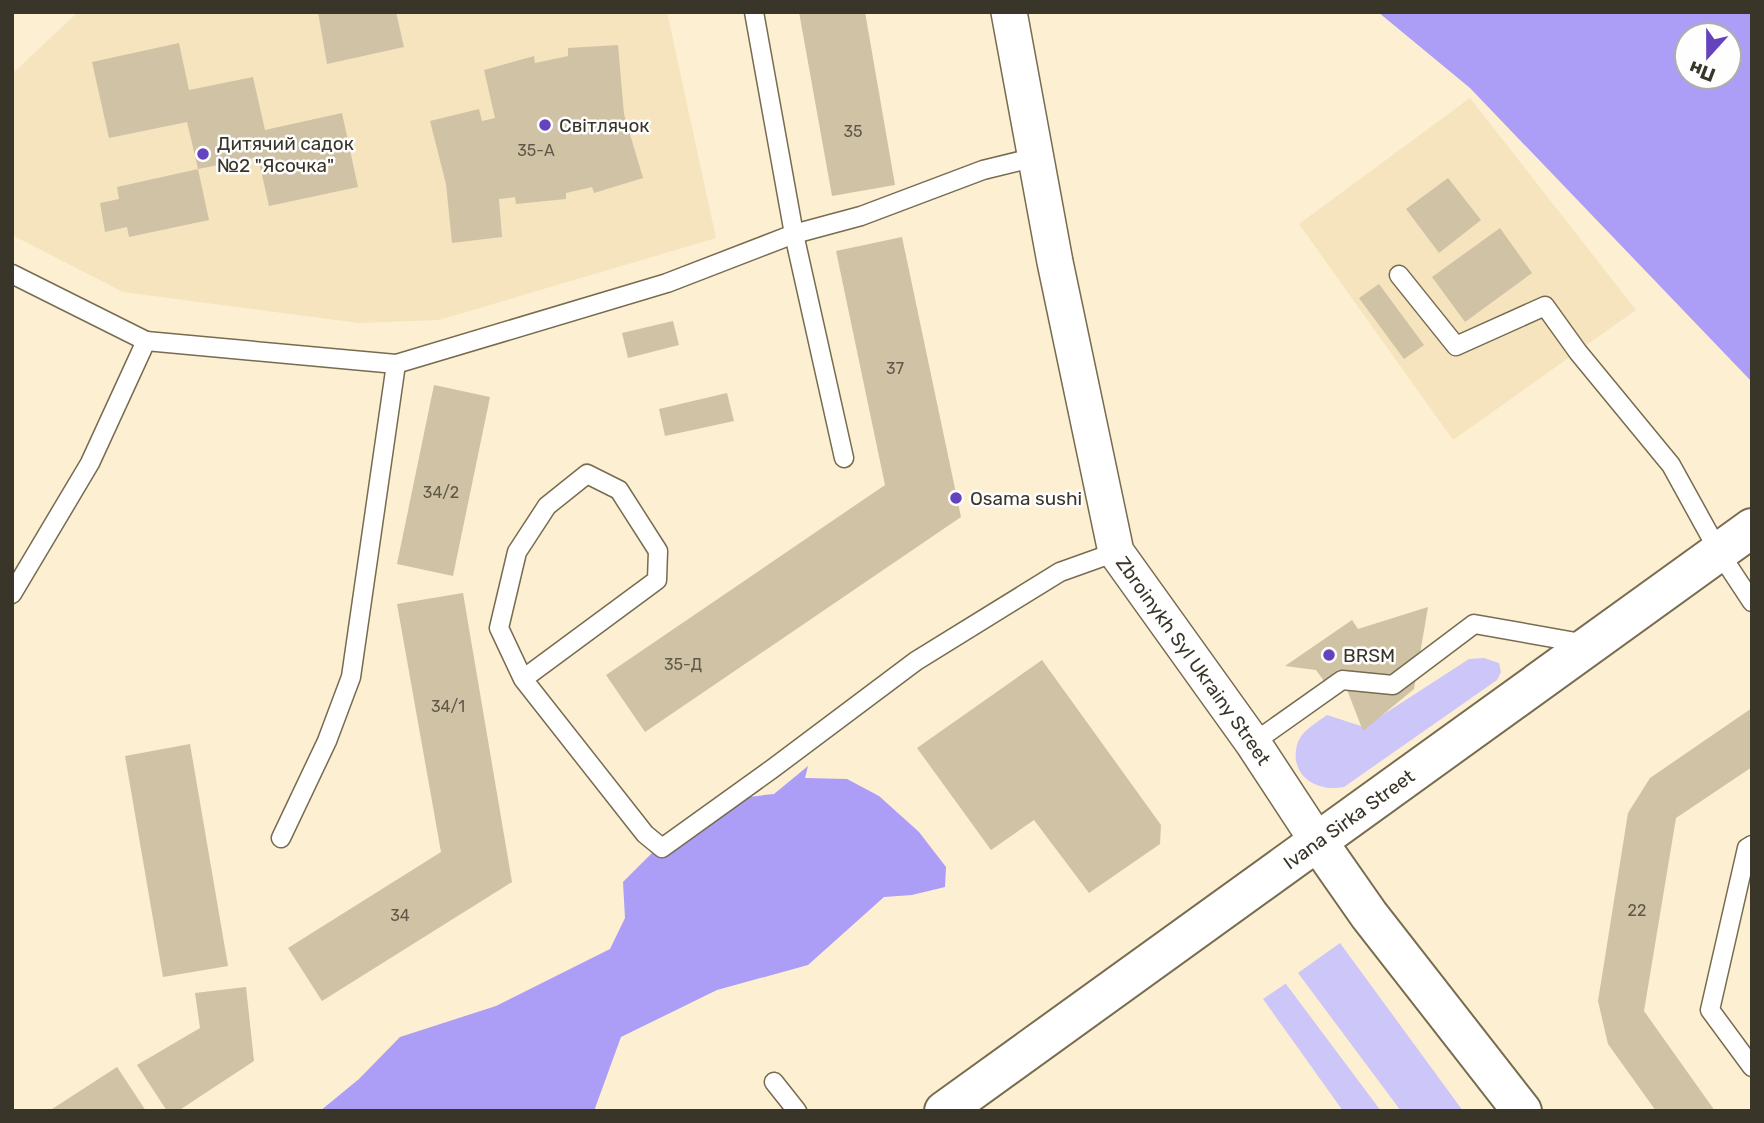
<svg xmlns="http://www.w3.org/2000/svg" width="1764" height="1123" font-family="Rubik,sans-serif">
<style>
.built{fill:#f6e4bf}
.green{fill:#cdc6f8}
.forest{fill:#ac9df6;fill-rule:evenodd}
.building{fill:#d0c2a5}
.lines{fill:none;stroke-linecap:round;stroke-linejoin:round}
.service-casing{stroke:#776b50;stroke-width:21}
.minor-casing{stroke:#776b50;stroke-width:38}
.tertiary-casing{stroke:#776b50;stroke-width:42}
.service{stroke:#fff;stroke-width:18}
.minor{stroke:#fff;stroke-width:35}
.tertiary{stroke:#fff;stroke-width:38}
.poi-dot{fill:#6443bc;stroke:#fefefe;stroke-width:2.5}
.labels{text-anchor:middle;stroke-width:5;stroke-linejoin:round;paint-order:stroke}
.number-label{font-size:16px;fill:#605848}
.poi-label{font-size:19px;fill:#3a3529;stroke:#fefefe;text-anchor:start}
.street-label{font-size:19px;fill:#3a3529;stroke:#fefefe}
</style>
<rect width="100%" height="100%" fill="#fdefd1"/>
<g class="built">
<path d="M78,12h589l49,226 -277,82 -80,3 -236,-31 -111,-57v-161z"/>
<path d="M1470,98l166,212 -183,130 -154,-216z"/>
</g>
<g class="green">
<path d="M1484,658l15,5 2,9 -4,8 -153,107c-28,6 -57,-13 -46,-45 5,-12 18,-19 29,-27l37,12 105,-68z"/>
<path d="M1340,943l123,168h-62l-103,-138z"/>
<path d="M1285,984h1l95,127h-38l-80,-112z"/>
</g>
<g class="forest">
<path d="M1378,12h374v370l-282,-294zM1687,35h42v42h-42z"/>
<path d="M808,766l-3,12 42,1 32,17 40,36 27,35 -1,20 -33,8 -28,2 -76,68 -91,25 -96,47 -27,74h-274l39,-32 41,-42 96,-31 114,-57 15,-31 -2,-36 65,-65 42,-18 44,-5z"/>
</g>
<g class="building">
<path d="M318,12h78l8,35 -77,17z"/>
<path d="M799,12h66l30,173 -63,11z"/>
<path d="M179,43l10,47 64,-13 12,53 77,-17 16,74 -89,19 -11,-49 -60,12 -11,-47 -78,16 -17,-76z"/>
<path d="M618,45l6,69 19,64 -49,15 -2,-6 -26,6v6l-50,5 -1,-7 -16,2 3,38 -50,6 -6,-59 -16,-63 49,-12 3,12 13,-3 -11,-48 50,-14 1,7 33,-7v-8z"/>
<path d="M198,169l11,51 -80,17 -2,-10 -22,5 -5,-29 19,-4 -2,-12z"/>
<path d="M1448,178l33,42 -42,33 -33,-44z"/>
<path d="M1500,228l32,45 -67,49 -33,-45z"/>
<path d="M902,237l59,280 -316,215 -39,-57 279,-190 -49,-234z"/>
<path d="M1379,284l45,61 -20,14 -45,-61z"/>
<path d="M673,321l6,24 -51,13 -6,-25z"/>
<path d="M434,385l56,12 -37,179 -56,-12z"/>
<path d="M727,393l7,28 -69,15 -6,-27z"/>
<path d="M463,593l49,289 -190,119 -34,-53 153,-96 -44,-248z"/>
<path d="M1428,607l-14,82 -51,42 -24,-62 -15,12 -8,-11 -31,-4 67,-46 6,9z"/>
<path d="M1042,660l119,165 -1,19 -71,49 -55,-73 -43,30 -74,-102z"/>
<path d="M1752,708v59l-76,51 -32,193 71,100h-59l-48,-67 -10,-43 30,-188 22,-35z"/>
<path d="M190,744l38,222 -65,11 -38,-221z"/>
<path d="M246,987l8,74 -76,50h-11l-30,-46 63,-37 -5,-35z"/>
<path d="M117,1067l29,44h-97z"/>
</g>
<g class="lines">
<g class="service-casing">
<g id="service">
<path d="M754,12l40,222 50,224"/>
<path d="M12,274l134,67 -56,122 -78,131"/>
<path d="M1399,275l57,71 89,-40 33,46 93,113 48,87 33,50"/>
<path d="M146,341l250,23"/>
<path d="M523,679l134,-99 1,-29 -39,-61 -32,-16 -40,32 -30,46 -18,76 24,51 122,155 17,14 110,-79 144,-108 144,-89 56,-20"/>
<path d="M1253,743l89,-63 51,5 81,-61 113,20"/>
<path d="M281,838l46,-97 24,-64 45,-313 271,-81 127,-49 67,-18 122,-46 53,-13"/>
<path d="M1752,845l-5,3 -37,162 42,57"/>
<path d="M774,1082l23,29"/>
</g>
</g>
<g class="minor-casing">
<g id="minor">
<path id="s1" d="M1009,12l46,250 61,290 137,191 65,99"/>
</g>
</g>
<g class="tertiary-casing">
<g id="tertiary">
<path d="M1318,842l51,73 153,196"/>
<path id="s2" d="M944,1111l808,-583"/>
</g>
</g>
<use href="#service" class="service"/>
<use href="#minor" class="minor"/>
<use href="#tertiary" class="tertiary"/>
</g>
<g class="poi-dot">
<circle cx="545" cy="125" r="7"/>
<circle cx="203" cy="154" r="7"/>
<circle cx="956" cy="498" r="7"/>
<circle cx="1329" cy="655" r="7"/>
</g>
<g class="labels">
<g class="number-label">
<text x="853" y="137">35</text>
<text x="536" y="156">35-А</text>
<text x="895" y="374">37</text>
<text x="441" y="498">34/2</text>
<text x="683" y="670">35-Д</text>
<text x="448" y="712">34/1</text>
<text x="1637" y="916">22</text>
<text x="400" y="921">34</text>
</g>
<g class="poi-label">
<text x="559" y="132">Світлячок</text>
<text x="217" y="150">Дитячий садок<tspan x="217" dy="22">№2 "Ясочка"</tspan></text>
<text x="970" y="505">Osama sushi</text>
<text x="1343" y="662">BRSM</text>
</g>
<g class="street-label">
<text dy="7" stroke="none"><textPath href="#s1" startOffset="684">Zbroinykh Syl Ukrainy Street</textPath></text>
<text dy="7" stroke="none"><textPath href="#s2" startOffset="499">Ivana Sirka Street</textPath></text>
</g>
</g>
<rect width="1764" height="1123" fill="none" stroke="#3a3529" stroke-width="28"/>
<g transform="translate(1708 56) rotate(201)"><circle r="33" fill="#fefefe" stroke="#b0aea9" stroke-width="2"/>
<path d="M0-5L12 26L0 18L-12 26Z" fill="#6443bc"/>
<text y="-10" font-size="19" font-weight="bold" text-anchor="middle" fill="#3a3529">Пн</text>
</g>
</svg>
